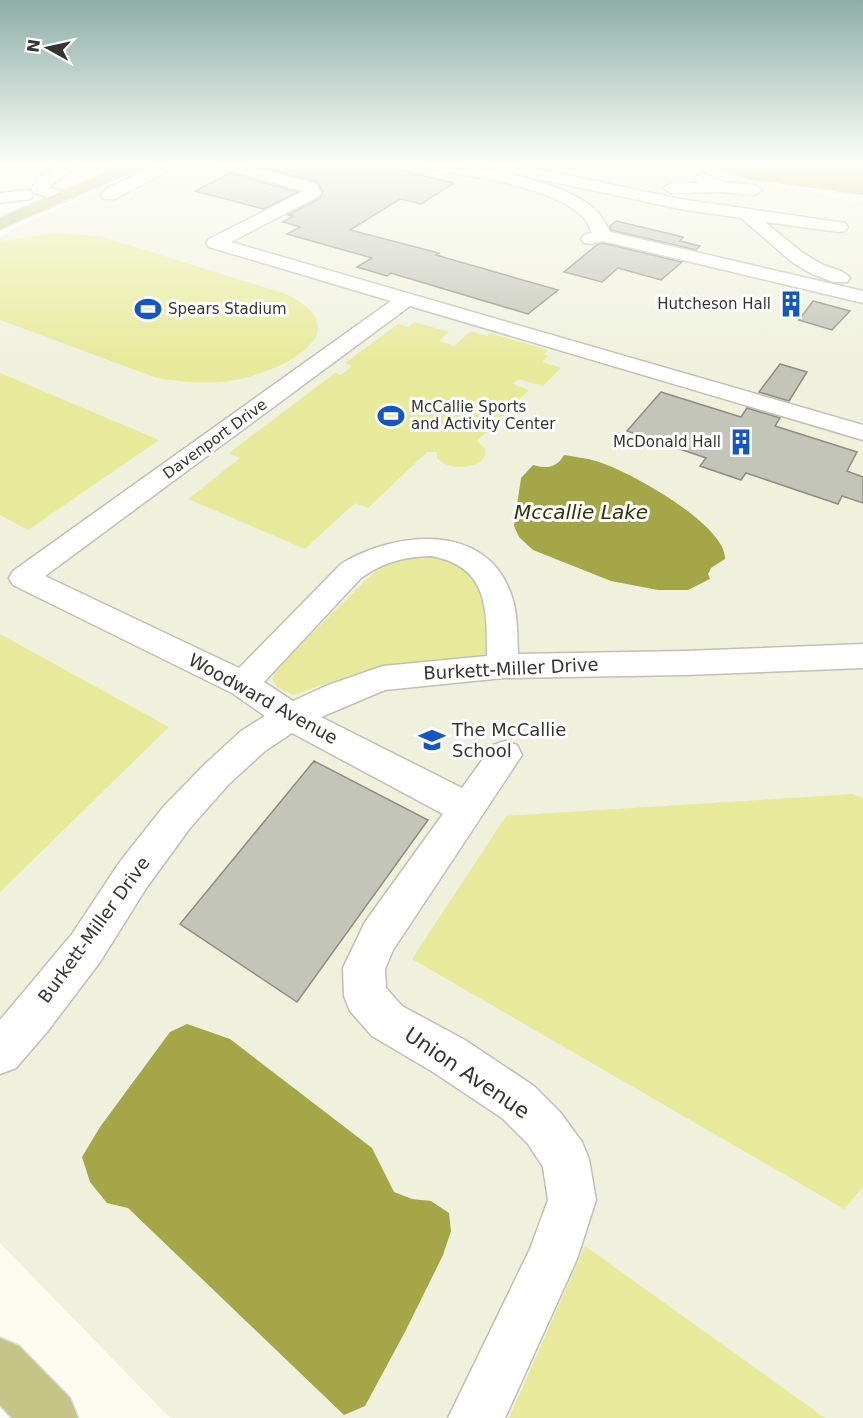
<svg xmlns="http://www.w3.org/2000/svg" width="863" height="1418" font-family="'DejaVu Sans',sans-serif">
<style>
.built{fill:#eff1dd}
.green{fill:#e7ea9a}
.forest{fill:#c4c669}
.water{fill:#a4a648}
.building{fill:#c4c5b9;stroke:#8e8f83;stroke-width:1.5}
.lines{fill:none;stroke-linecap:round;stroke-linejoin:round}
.minor-casing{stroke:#bfc0b4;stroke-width:3}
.major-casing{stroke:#dadbda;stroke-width:3}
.minor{fill:#fff;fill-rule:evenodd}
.major{fill:#c4c586;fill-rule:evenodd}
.labels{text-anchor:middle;stroke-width:6;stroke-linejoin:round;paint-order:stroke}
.far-poi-label{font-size:15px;fill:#343530;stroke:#fff;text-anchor:end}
.far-street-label{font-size:15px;fill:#343530;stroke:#fff}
.street-label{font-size:18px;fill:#343530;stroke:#fff}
.poi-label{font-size:18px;fill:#343530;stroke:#fff;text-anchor:start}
.water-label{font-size:20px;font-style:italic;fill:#323209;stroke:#fff}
.near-street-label{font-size:21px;fill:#343530;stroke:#fff}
</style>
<rect width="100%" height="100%" fill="#fbfcef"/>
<path class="built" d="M159,163h537l35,12 132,28v1215h-693l-170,-175v-1006l14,-9z"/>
<g class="green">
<path d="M53,233l47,3 186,58c78,38 -6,78 -51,86 -26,5 -52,2 -78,-2l-157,-58v-78z"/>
<path d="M414,322l35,10 -10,9 15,5 17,-15 16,5 3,-3 58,17 -4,4 4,2 -6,6 19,6 -18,18 -25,-7 -5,5 16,6 -52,51 8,8v6l-5,8c-14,5 -32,7 -43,-5v-6h-10l-59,56 -13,-5 -50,46 -117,-50 52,-41 -11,-5 106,-80 6,2 11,-9 -7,-3 53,-39 10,3z"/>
<path d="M0,373l159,67 -131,90 -28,-15z"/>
<path d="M433,555l24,7 27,23 6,62 -8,10 -12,2 -34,1 -73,11 -70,24 -15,-7 -6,-9 5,-11 90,-89 17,-14 18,-7z"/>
<path d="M0,634l169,93 -169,165z"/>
<path d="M853,794l10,4v389l-19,22 -432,-250 94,-143z"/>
<path d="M585,1246l240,172h-316z"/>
</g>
<path class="forest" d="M697,163h166v32l-111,-15z"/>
<g class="water">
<path d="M564,455c11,2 22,3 32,6 31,9 130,63 129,98l-14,9 -3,6 2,5 -22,11h-30l-47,-9 -78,-31 -14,-13 -5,-11 7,-48 12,-13c13,4 24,3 31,-10z"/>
<path d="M187,1024l43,15 142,109 22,44 18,7 19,2 18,12 2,18 -8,24 -37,75 -41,76 -21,9 -216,-207 -21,-5 -17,-21 -8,-25 18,-30 70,-95z"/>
</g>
<g class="building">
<path d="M261,163h108l85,20 -33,21 -21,-5 -50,31 89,23 -3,2 122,35 -30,24 -137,-41 -4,3 -30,-9 15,-9 -85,-24 13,-7 -17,-5 10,-6 -5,-1 32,-17 3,-6 -6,-10 -57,-15z"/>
<path d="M230,173l68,19 -34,17 -69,-18z"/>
<path d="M616,221l67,16 -3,4 20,5 -4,4 -85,-20 -1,-4z"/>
<path d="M603,243l79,19 -21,18 -43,-12 -16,14 -38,-10 34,-28z"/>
<path d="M813,301l37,10 -18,19 -33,-10z"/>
<path d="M780,364l27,8 -18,29 -30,-9z"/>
<path d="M661,392l80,25 6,-9 33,10 -5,8 82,26 -10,19 16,6v26l-21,-7 -4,8 -92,-31 -5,7 -41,-14 6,-8 -79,-27z"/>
<path d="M314,761l114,59 -131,182 -117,-78z"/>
</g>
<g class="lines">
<g class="minor-casing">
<g id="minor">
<path d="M62,163h19l-32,24 18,6 2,4 -2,4 -6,1 -28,-10 -2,-3 8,-12z"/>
<path d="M161,163h21l-67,36h-12l-2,-4 8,-8z"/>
<path d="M208,163h27l71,18 10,3 5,9 -2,3 -88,46 632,183v15l-453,-134 -365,270 194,92 102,-104c53,-33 145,-43 170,30 7,19 6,40 7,60l167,-3 178,-7v24l-178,7 -182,3 -118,12 -64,27 141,71 31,-43 12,-4 12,4 5,10 -129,195 -8,19 1,19 16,18 63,34 69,46 26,26 22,30 7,17 7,41 -19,59 -72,159h-57l82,-169 18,-49 -5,-33 -15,-23 -26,-26 -69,-46 -61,-36 -22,-25 -6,-15 -1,-28 22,-46 78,-108 -151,-81 -27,18 -36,33 -39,44 -43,59 -47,75 -53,70 -31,36 -16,6v-54l72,-86 47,-71 45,-57 41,-42 36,-33 24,-15 -33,-23 -219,-108 -4,-7 4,-7 378,-270 -182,-54 -3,-4 3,-4 95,-48 -93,-25zM431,556c57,10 56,52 56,100l-104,10 -55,19 -35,16 -29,-19 97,-104c23,-16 42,-21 70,-22z"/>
<path d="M418,163c48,0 135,14 173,43 9,6 14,17 19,26l253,59v12l-260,-62 -13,3 -6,-1 -3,-4 3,-4 8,-2c-3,-7 -6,-15 -12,-19 -34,-29 -110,-38 -154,-46z"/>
<path d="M480,163h30l170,36 165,24 3,4 -3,4 -6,1 -74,-10c19,15 37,33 59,43 9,4 20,5 26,13l-3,4h-14l-23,-9 -18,-11 -51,-44 -61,-9 -192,-41z"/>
<path d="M702,173l22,9 30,3 8,5 -8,5 -33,-3 -50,1 -8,-5 8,-5h28l-5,-5z"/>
<path d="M25,190l6,1 2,4 -2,4 -31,4v-10z"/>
</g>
</g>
<g class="major-casing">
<g id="major">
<path d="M127,163h21l-3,3 -145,63v-11z"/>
<path d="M0,1338l19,8 51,52 8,20h-66l-12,-13z"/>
</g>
</g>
<use href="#minor" class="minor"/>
<use href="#major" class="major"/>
</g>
<linearGradient id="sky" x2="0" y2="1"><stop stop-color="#8daea8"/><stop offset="0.45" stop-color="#fdfef8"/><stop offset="1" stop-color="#fdfef8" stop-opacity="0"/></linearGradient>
<rect width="863" height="362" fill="url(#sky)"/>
<defs>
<g id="building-bare" transform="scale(2.07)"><path d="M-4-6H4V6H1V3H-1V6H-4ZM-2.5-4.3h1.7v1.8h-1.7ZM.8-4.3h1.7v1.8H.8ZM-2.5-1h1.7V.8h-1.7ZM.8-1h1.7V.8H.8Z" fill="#1557c2" stroke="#fff" stroke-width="2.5" paint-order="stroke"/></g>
<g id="stadium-bare" transform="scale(2.07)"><path d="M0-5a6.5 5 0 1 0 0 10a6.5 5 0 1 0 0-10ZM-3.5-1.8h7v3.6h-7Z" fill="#1557c2" stroke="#fff" stroke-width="2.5" paint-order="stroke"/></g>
<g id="school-bare" transform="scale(2.07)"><path d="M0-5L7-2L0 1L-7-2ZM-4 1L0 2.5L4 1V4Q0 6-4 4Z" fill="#1557c2" stroke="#fff" stroke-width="2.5" paint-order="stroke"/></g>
</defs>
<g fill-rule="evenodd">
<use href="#building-bare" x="791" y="304"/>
<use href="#stadium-bare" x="148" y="309"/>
<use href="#stadium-bare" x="391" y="416"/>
<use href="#building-bare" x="741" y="442"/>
<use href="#school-bare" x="432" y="740"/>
</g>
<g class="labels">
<g class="far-poi-label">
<text x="771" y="309">Hutcheson Hall</text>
<text x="168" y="314" text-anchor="start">Spears Stadium</text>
<text x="411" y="412" text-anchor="start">McCallie Sports<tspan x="411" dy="17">and Activity Center</tspan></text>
<text x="721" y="447">McDonald Hall</text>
</g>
<g class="far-street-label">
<text transform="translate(215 439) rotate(-36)" y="5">Davenport Drive</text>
</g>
<g class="street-label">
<text transform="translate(511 669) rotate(-3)" y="6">Burkett-Miller Drive</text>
<text transform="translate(263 699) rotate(29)" y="6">Woodward Avenue</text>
<text transform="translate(94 930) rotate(-54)" y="6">Burkett-Miller Drive</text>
</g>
<g class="poi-label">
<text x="452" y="736">The McCallie<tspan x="452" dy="21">School</tspan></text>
</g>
<g class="water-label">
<text x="581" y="519">Mccallie Lake</text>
</g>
<g class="near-street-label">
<text transform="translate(467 1073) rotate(34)" y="7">Union Avenue</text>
</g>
</g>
<g transform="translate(48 48) rotate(278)" stroke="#ffffff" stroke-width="4.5" paint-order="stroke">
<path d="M0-4.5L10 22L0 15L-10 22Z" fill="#343530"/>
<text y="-9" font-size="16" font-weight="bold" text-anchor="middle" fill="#343530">N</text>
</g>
</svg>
